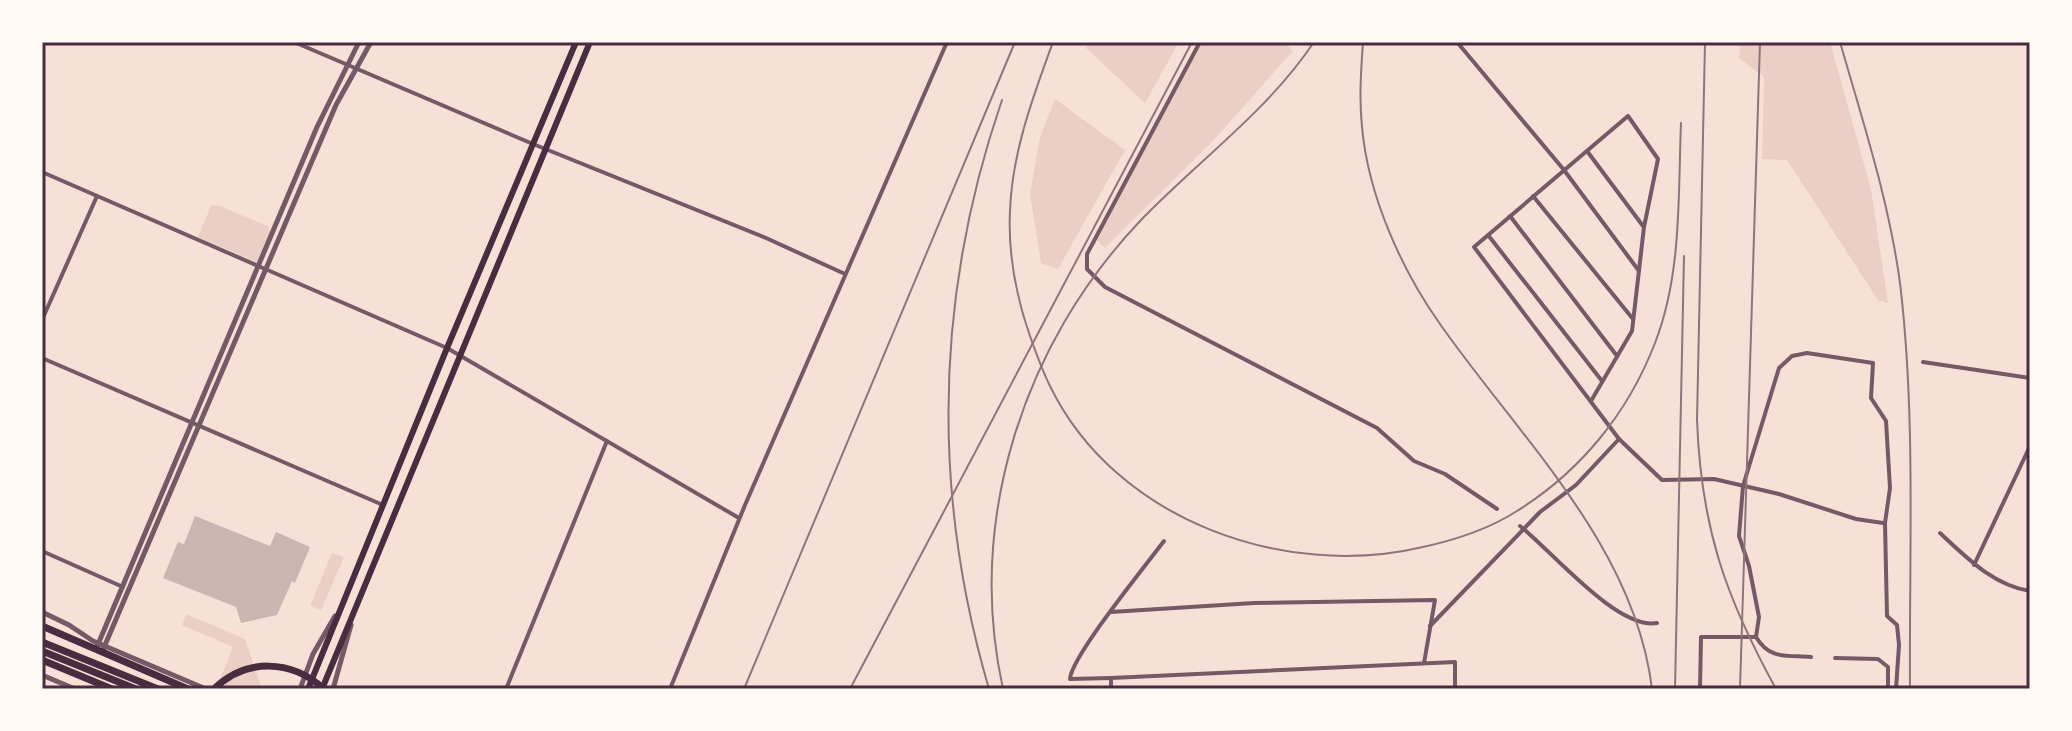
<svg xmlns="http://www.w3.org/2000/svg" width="2072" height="731" font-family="'Space Grotesk',sans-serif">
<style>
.green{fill:#ebcfc5}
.building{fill:#ccb4b1}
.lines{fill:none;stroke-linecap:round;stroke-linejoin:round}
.minor{stroke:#755966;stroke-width:4}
.tertiary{stroke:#755966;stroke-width:5}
.secondary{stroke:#4a2c40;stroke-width:6}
.trunk{stroke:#4a2c40;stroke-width:7}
.rail{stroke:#8f747c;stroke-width:2}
.neatline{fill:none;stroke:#4a2c40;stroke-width:3}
</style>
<rect width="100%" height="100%" fill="#f7e1d7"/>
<g class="green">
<path d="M1088,42h91l-34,61 -59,-55z"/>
<path d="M1201,42h83l9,9 -81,91 -107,106 -10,-10z"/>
<path d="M1740,42h90l41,147 17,114 -10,-3 -91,-140 -25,-1 2,-82 -25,-19z"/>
<path d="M1055,99l70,51 -67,119 -17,-6 -11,-69 10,-57z"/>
<path d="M217,205l51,21 2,5 -13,31 -59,-25 13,-31z"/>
<path d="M332,553l12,4 -23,53 -11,-4z"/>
<path d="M186,614l59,25 17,50h-46l17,-42 -51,-22z"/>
</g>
<path class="building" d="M195,516l75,30 6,-14 34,15 -15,36 -3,-2 -15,34 -36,8 -5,-16 -73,-29 15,-36 6,2z"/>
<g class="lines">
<g class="minor">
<path d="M294,42l239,102 233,94 79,36"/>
<path d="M1200,42l-113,212v15l18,18 272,141 37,33 31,13 52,35"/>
<path d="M1457,42l107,128 75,101"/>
<path d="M1587,151l56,75"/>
<path d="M42,172l405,176 292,170"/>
<path d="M1533,196l100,123"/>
<path d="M1510,216l107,140"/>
<path d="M1488,235l114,146"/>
<path d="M42,320l55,-124"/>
<path d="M42,358l341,147"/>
<path d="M1923,362l107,16"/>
<path d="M1591,401l41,-70 12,-104 14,-68 -30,-43 -154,131 145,192"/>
<path d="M1520,526c31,24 97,104 137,97"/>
<path d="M1940,533c27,25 53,52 90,58"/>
<path d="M42,551l81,36"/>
<path d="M1974,565l56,-119"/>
<path d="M1111,612l143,-9 181,-3 -11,63"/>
<path d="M1430,626l110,-114 36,-27 43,-46 43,41 52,-1 65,15 77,25 27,4"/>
<path d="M1811,657c-25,-2 -41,3 -55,-20l3,-20 -10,-51 -10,-30 4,-50 36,-118 13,-12 15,-3 66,10 -2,35 15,23 4,67 -5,35 2,93 10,9 2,20 -3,44"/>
<path d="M1835,658l43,1 10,8v22"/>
<path d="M1111,678l-41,1c1,-22 76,-114 94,-138"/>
<path d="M506,689l101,-248"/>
<path d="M670,689l75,-184 202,-463"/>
<path d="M1111,689v-11l344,-16v27"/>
<path d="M1700,689l1,-52h55"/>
</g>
<g class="tertiary">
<path d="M42,612l27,13 24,16 113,48"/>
<path d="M96,649l221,-522 42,-85"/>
<path d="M102,652l234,-547 35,-63"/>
<path d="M42,675l33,14"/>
<path d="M300,689l13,-35 22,-38"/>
<path d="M333,689l18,-64"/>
</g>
<g class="secondary">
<path d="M308,689l139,-341 129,-306"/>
<path d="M322,689l268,-647"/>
</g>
<g class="trunk">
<path d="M42,626l146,63"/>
<path d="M42,642l116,47"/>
<path d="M42,651l94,38"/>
<path d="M42,660l70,29"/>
<path d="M214,689c32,-31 77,-30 110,0"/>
</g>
<g class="rail">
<path d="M1053,42c-20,55 -41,110 -43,169 -2,42 6,85 20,125 6,17 12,34 20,50 65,134 234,194 373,161 32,-7 66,-18 94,-36 64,-40 111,-98 138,-168 27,-69 23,-147 26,-220"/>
<path d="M1363,42c-2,28 -4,57 -1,85 6,68 39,142 78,197 79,113 195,222 212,365"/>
<path d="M1705,42l-8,378c4,107 28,176 79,269"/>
<path d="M1840,42c23,80 49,159 60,241 16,133 9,272 10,406"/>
<path d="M744,689l271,-647"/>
<path d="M850,689l342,-647"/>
<path d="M989,689c-58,-198 -54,-394 13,-589"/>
<path d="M1003,689c-37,-169 20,-345 138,-469 58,-60 126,-108 173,-178"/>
<path d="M1675,689l9,-433"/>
<path d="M1740,689l20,-647"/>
</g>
</g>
<rect width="2072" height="731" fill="none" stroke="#fffaf5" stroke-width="88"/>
<rect x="44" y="44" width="1984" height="643" class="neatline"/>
</svg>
